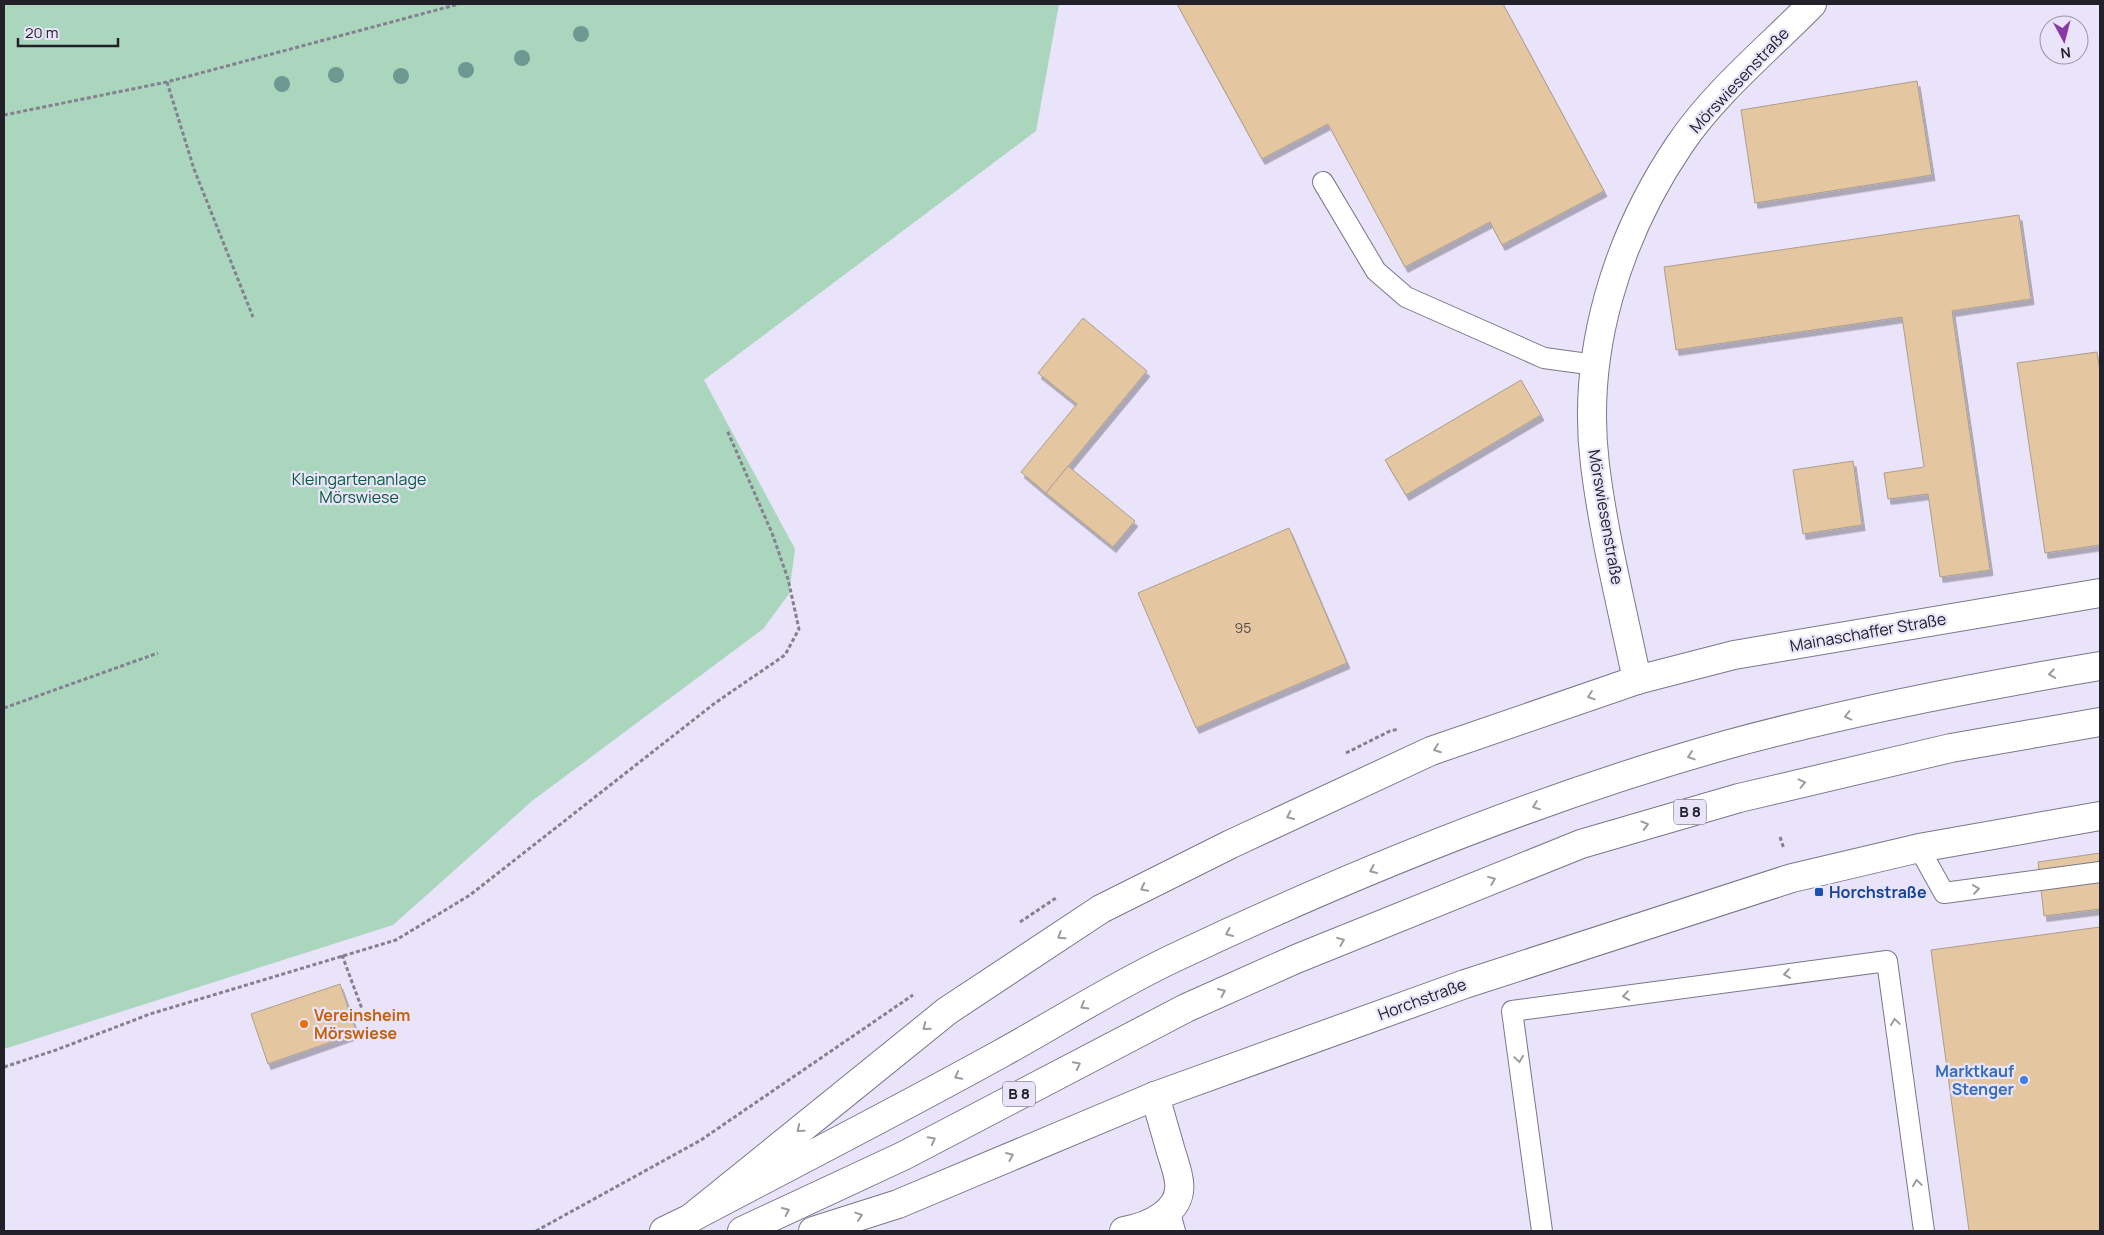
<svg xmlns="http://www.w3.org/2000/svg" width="2104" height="1235" font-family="Manrope,sans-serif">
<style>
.green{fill:#aad6be}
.building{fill:#e4c6a1;stroke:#ac9e8d;filter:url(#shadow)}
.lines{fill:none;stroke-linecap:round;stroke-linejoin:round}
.lane-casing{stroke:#7b778a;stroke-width:22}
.street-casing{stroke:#7b778a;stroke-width:30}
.secondary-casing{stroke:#7b778a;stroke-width:30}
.primary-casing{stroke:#7b778a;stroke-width:30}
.highway-casing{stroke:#7b778a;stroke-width:30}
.path{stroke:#84808f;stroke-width:3;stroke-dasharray:4 2.5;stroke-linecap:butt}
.lane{stroke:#fff;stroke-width:20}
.street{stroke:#fff;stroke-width:28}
.secondary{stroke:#fff;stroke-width:28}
.primary{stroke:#fff;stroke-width:28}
.highway{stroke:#fff;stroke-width:28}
.tree{fill:#6d9992}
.oneway{stroke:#9c9b9e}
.transit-dot{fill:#1a4fb4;stroke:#e9e4fa;stroke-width:2}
.food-dot{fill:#e8710a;stroke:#e9e4fa;stroke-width:2}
.shop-dot{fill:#3f7fe0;stroke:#e9e4fa;stroke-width:2}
.labels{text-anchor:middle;stroke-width:4.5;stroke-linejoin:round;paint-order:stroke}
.number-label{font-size:14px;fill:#524a46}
.shield{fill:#e9e4fa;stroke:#5e5b67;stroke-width:1}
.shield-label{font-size:15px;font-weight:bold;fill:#222028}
.street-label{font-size:16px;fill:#222028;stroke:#e9e4fa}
.park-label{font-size:16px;fill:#075b3c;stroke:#e9e4fa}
.transit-label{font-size:16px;font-weight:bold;fill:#164399;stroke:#e9e4fa;text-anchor:start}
.food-label{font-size:16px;font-weight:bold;fill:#c56008;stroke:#e9e4fa;text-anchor:start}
.shop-label{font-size:16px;font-weight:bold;fill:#366cbe;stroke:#e9e4fa;text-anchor:end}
</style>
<defs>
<filter id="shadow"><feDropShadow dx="3" dy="5.5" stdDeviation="0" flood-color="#0004"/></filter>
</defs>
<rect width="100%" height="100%" fill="#e9e4fa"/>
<path class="green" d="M4,4h1055l-23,127 -332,249 91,169 -6,45 -26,35 -231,172 -139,124 -389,124z"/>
<g class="building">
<path d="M1177,4h326l101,187 -102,54 -12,-23 -85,45 -77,-143 -66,35z"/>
<path d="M1917,81l15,94 -177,28 -14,-93z"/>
<path d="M2019,215l12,84 -79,12 38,259 -50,7 -12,-83 -40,5 -4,-26 40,-6 -22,-150 -226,33 -12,-83z"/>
<path d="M1083,318l64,53 -101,122 -25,-21 56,-68 -39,-31z"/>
<path d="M2097,352l3,19v174l-55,8 -28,-190z"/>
<path d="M1521,380l20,35 -135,80 -21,-35z"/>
<path d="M1853,461l9,64 -59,9 -10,-64z"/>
<path d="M1068,466l67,55 -22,26 -67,-54z"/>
<path d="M1289,528l58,135 -151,65 -58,-135z"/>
<path d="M2100,853v56l-56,7 -6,-54z"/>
<path d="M2100,927v304h-131l-38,-281z"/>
<path d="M340,984l17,49 -89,31 -17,-50z"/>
</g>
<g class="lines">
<g class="lane-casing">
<g id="lane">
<path d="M1323,182l53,89 30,26 138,61 51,7"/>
<path d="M1919,848l25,45 156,-21"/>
<path d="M1169,1210l6,21"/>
<path d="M1542,1231l-30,-220 375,-50 37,270"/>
</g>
</g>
<g class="street-casing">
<g id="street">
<path d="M1637,680c-15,-72 -33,-143 -42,-215 -14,-113 22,-228 85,-321 36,-53 88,-95 132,-140"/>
<path d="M1124,1231c24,-4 59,-19 55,-49 -1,-11 -6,-23 -9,-34 -5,-17 -10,-35 -15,-52"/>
</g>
</g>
<g class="secondary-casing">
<g id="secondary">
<path d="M1637,680l97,-25 366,-62"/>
<path d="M1155,1096l310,-112 327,-106 127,-30 181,-32"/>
</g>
</g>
<g class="primary-casing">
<g id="primary">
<path d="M664,1231l27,-13 256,-207 154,-102 130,-65 200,-93 206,-71"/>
<path d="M813,1231l85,-27 257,-108"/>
</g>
</g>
<g class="highway-casing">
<g id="highway">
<path d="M691,1218c104,-55 208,-108 311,-165 58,-32 114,-68 174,-96 178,-84 361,-159 550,-212 123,-34 249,-58 374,-79"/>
<path d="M742,1231l161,-75 283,-148 110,-49 285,-115 158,-46 212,-50 149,-26"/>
</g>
</g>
<g class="path">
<path d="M167,82l27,87 59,148"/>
<path d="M4,115l163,-33 292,-78"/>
<path d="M4,708l154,-55"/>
<path d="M1346,753l44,-22 9,-2"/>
<path d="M1780,837l4,12"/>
<path d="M1020,922l36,-24"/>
<path d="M342,955l20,54"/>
<path d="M4,1067l52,-17 94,-36 246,-74 74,-45 245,-192 70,-48 14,-26 -11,-50 -16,-46 -45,-103"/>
<path d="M536,1231l165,-91 212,-145"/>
</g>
<use href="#lane" class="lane"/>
<use href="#street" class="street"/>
<use href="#secondary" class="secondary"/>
<use href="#primary" class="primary"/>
<use href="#highway" class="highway"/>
</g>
<g class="tree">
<circle cx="581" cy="34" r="8"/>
<circle cx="522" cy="58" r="8"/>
<circle cx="466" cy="70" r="8"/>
<circle cx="336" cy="75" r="8"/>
<circle cx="401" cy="76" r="8"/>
<circle cx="282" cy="84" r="8"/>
</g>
<defs><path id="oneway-chevron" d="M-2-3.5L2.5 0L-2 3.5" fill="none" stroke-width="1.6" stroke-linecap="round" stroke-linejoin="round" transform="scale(1.25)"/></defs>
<g class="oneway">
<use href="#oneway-chevron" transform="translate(2052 674) rotate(171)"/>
<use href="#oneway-chevron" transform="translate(1591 696) rotate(161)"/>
<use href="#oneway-chevron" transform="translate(1848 716) rotate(166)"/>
<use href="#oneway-chevron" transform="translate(1437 749) rotate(160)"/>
<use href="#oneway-chevron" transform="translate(1691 756) rotate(162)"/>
<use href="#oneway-chevron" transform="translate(1802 783) rotate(-13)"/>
<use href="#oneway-chevron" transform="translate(1536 806) rotate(159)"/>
<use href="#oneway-chevron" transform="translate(1290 816) rotate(155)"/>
<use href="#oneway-chevron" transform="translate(1645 825) rotate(-16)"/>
<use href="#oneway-chevron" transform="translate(1373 870) rotate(157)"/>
<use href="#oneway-chevron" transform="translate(1492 880) rotate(-22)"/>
<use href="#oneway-chevron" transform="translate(1144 888) rotate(153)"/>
<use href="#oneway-chevron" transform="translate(1976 889) rotate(-8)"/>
<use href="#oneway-chevron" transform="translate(1229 933) rotate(156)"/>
<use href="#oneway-chevron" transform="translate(1061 936) rotate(147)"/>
<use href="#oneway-chevron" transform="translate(1341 941) rotate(-22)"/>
<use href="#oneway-chevron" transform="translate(1787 974) rotate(172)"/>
<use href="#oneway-chevron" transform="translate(1222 992) rotate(-24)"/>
<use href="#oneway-chevron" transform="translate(1626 996) rotate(172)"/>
<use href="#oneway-chevron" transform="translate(1084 1006) rotate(150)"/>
<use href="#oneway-chevron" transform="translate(1895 1022) rotate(-98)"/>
<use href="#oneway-chevron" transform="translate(926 1027) rotate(141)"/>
<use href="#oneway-chevron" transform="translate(1519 1059) rotate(82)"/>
<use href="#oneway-chevron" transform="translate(1077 1065) rotate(-27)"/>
<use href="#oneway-chevron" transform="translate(958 1076) rotate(152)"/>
<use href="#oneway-chevron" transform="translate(800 1129) rotate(141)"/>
<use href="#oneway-chevron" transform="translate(932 1140) rotate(-28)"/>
<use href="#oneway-chevron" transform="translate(1010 1156) rotate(-23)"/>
<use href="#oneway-chevron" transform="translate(1917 1183) rotate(-98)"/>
<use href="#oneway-chevron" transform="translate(786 1211) rotate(-25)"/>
<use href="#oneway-chevron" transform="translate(859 1216) rotate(-18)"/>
</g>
<rect class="transit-dot" x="1814" y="887" width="10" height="10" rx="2.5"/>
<circle class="food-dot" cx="304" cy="1024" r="5"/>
<circle class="shop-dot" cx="2024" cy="1080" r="5"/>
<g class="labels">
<g class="number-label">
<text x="1243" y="633">95</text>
</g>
<g class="shield">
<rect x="1674" y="799.5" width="32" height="25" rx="4"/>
<rect x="1003" y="1081.5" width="32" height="25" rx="4"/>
</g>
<g class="shield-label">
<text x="1690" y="817">B 8</text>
<text x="1019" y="1099">B 8</text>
</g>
<g class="street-label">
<text transform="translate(1739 80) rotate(-47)" y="6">Mörswiesenstraße</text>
<text transform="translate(1606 517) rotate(80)" y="6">Mörswiesenstraße</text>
<text transform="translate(1868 632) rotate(-10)" y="6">Mainaschaffer Straße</text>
<text transform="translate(1422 999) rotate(-20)" y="6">Horchstraße</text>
</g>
<g class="park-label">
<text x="359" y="485">Kleingartenanlage<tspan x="359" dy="18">Mörswiese</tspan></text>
</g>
<g class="transit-label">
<text x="1829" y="898">Horchstraße</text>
</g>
<g class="food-label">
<text x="314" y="1021">Vereinsheim<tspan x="314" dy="18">Mörswiese</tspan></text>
</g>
<g class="shop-label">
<text x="2014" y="1077">Marktkauf<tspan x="2014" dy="18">Stenger</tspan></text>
</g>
</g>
<rect width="2104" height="1235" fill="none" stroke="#222028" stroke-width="10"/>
<g transform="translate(2064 40) rotate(173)"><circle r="24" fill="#e9e4fa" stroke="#9996a6"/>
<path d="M0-4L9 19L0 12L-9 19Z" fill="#8b39a9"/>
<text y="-8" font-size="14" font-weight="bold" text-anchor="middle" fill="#222028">N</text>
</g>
<path d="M18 38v8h100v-8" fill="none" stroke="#222028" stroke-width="2.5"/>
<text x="25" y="38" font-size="15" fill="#222028" stroke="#e9e4fa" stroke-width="4" paint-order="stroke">20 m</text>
</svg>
